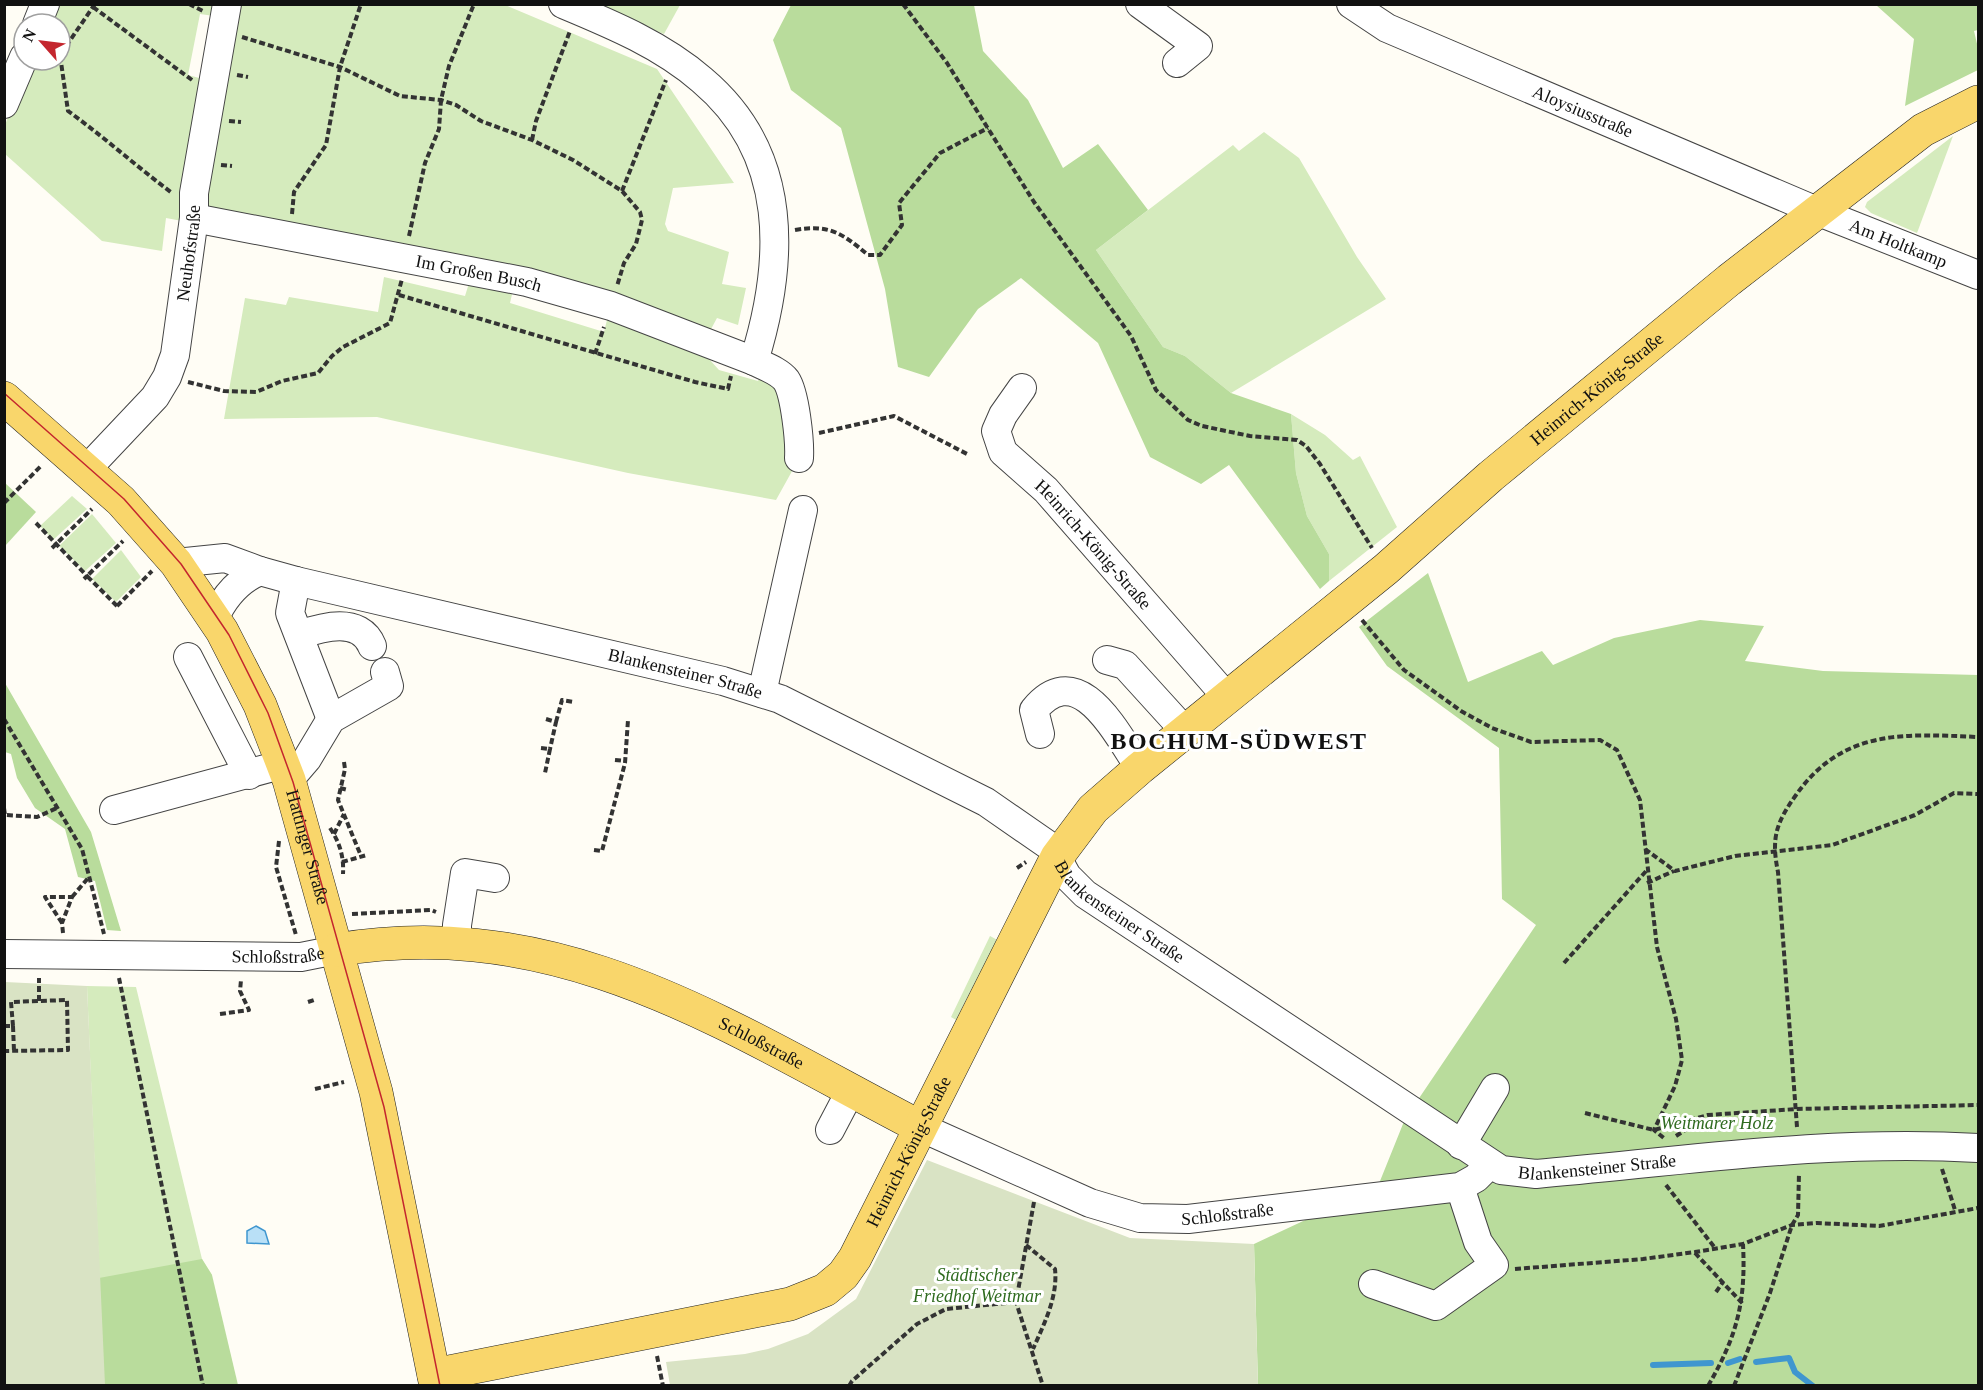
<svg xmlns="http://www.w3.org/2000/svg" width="1983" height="1390" font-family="Georgia,serif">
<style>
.green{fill:#d5ebbd}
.forest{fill:#b9dc9c}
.cemetery{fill:#d9e3c4}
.water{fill:#b9e0f7;stroke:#3f96cf;stroke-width:1.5}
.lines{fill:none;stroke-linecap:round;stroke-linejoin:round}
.stream{stroke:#3f96cf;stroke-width:6}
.minor-casing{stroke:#444;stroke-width:30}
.major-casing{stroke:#222;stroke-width:34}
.path{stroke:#333;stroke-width:4;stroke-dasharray:6 3;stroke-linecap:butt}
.minor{stroke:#fff;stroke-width:28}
.major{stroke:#f9d66b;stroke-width:33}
.tram{stroke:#c4262e;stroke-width:1.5}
.labels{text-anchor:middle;stroke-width:6;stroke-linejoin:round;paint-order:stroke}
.street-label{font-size:18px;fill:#111;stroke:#fff}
.park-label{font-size:18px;font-style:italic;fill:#2f6b1f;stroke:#fff}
.district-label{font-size:24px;font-weight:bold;letter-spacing:1.5px;fill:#111;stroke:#fff}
</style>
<rect width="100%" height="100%" fill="#fffdf5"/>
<g class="green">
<path d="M52,5h165l-3,11 -14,-2 -12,61 15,4 -21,142 -16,-3 -4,33 -60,-10 -97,-87v-29l25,-65h30v-36h-15z"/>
<path d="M239,5h266l152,64 77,114 -61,5 -8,36 3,7 61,21 -7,32 24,4 -8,37 -21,-7 -7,13 -361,-93 -144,-32z"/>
<path d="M591,5h89l-16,29z"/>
<path d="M1264,132l35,26 58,99 29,42 -155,94 -46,-37 -22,-9 -67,-97 137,-105 6,6z"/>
<path d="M1953,136l-36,97 -46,-20 -6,-6 2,-5z"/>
<path d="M384,277l81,19 5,-16 43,10 -3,13 94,29 4,-16 91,32 20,22 39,11 2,-5 14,4 22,84 -20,36 -148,-27 -251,-56 -153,2 21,-121 41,7 3,-8 89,15z"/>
<path d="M1291,414l34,21 28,25 7,-4 37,71 -68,54v-27l-22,-38 -11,-43z"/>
<path d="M72,496l15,13 -34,31 -13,-14z"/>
<path d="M92,514l24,29 -31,28 -26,-25z"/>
<path d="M121,550l20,27 -25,25 -24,-23z"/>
<path d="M990,936l13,7 -24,48 -7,-3 -16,32 -5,-3z"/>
<path d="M87,986l49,1 66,272 10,16 -108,110z"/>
</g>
<g class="forest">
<path d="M791,5h183l9,46 45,49 35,68 35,-24 50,66 -52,40 67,97 22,9 46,37 60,21 5,59 11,43 22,38v27l-9,8 -91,-124 -28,19 -51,-27 -52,-114 -77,-65 -43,31 -49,68 -31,-10 -13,-78 -44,-161 -50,-38 -18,-50z"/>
<path d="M1876,5h101l1,25 -4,1 4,17v22l-73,36 9,-67z"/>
<path d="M4,482l32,30 -31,34h-1z"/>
<path d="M1428,573l40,109 74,-31 11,14 61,-27 86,-18 64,6 -19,35 78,10 155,4v710h-720l-4,-141 124,-58 27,-67 131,-194 -34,-26 -3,-151 -112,-82 -28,-39z"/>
<path d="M5,683l86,149 30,99 -14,-1 -12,-49 -17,-4 -13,-48 -30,-21 -18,-30 -6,-24 -6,-2z"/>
<path d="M202,1259l10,16 26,110h-134l-5,-107z"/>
</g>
<g class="cemetery">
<path d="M5,982l82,4 18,399h-100z"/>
<path d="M927,1160l203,78 124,6 4,141h-588l-4,-23 79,-8 23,-5 40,-15 48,-35z"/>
</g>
<path class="water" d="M256,1226l9,5 4,13 -22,-1v-12z"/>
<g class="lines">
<g class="stream">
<path d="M1756,1362l33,-4 6,14 18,14"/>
<path d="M1728,1363l12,-4"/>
<path d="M1653,1365l58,-2"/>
</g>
<g class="minor-casing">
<g id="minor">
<path d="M1140,4l58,42 -21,17"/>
<path id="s1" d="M1351,4l36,24 432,184 159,63"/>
<path d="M37,24l8,-20"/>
<path d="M4,104l20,-47"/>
<path id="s2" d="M194,218l333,64 84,24 143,55c31,-100 36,-207 -52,-281 -40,-35 -91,-56 -139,-76"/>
<path d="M754,361c10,5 25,10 32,19 9,13 14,61 13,78"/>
<path id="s3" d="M1022,388l-19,27 -7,16 7,21 43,38 180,206"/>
<path id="s4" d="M86,470l69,-73 12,-20 8,-22 19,-137v-25l33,-189"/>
<path id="s5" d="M176,563l49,-5 35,13 36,10 427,100 57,18 206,103 65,45 16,29 18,18 416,276 35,4c148,-13 294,-35 442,-26"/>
<path d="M296,581l-6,32 41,106"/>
<path d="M214,619c10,-22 24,-39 46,-48"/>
<path d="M299,635c23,-8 61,-19 73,11"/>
<path d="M188,657l61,118"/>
<path d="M1107,660l18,5 60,66"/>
<path d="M762,693l41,-183"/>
<path d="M1040,734l-6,-24c45,-55 83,25 106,58"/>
<path d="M289,780l18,-21 24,-40 58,-33 -4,-14"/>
<path d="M114,810l170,-46"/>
<path d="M457,943v-18l8,-52 30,5"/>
<path id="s6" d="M4,954l297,3 35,-7"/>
<path id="s7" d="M920,1127l170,76 50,15 48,1 272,-32 16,-9 14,-14"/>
<path d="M830,1130l21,-40"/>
<path d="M1461,1145l34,-57"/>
<path d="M1373,1284l63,22 58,-41 -16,-23 -18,-55"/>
</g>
</g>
<g class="major-casing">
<g id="major">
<path id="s8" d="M4,398l117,103 55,62 46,68 38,74 29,75 87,312 60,294"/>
<path id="s9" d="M336,950c227,-38 393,78 584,177"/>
<path id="s10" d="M434,1375l356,-71 35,-14 18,-15 12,-17 202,-401 36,-48 47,-41 246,-199 105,-93 238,-196 194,-150 55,-28"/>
</g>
</g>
<g class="path">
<path d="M95,4l-35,51 8,56c36,26 68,55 104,82"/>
<path d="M189,4l14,7"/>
<path d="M903,4l44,59 87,139 97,134 25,54 32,30 14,6 48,10 47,4 9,6 14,18 52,84"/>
<path d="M93,7l99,73"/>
<path d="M242,37l98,30 60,29 41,4 15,5 25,16 51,19 41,20 49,31 18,21 2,8 -6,24 -12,19 -7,23"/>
<path d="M237,75l11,2"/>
<path d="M229,121l12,1"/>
<path d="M532,140l4,-19 34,-90"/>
<path d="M221,165l11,1"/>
<path d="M622,191l44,-111"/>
<path d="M292,214l2,-22 32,-47 14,-78 21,-63"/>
<path d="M795,230c34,-6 47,3 73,25h12l22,-30 -3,-22 41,-50 48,-25"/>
<path d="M409,236l16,-73 14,-34 2,-29 8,-34 25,-62"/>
<path d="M399,295l296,87 33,7 3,-13"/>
<path d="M595,354l9,-27"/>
<path d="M188,382l36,9 32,1 26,-11 36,-8 14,-17 11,-9 47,-24 12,-44"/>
<path d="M819,433l75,-17 75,39"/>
<path d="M4,503l38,-38"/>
<path d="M36,523l51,53 -3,3"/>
<path d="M52,548l40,-39"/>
<path d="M117,606l-30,-30 36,-35"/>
<path d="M117,606l35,-35"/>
<path d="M1362,620l42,50 57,41 31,17 39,14 69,-2 17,10 23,50 17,147 19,72 6,41 -7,26 -21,44 11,9"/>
<path d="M4,719l78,130 22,85"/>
<path d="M546,719l10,3 -6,27"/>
<path d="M556,722l6,-22 12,2"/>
<path d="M541,748l9,1 -5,24"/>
<path d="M615,760l10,1"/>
<path d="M344,762l1,7 -7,31 23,56"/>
<path d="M340,788l8,2"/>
<path d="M4,808l1,7 32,2 20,-9"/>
<path d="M330,828c10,15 14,29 13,46"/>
<path d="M334,834l10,-20"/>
<path d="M279,841l-3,26 20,68"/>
<path d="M1645,849l30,22 60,-15 97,-11 83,-30 39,-22 24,1"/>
<path d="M594,850l8,1 23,-88 3,-43"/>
<path d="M342,862l25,-7"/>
<path d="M1017,868l9,-6"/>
<path d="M1647,883l27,-12"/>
<path d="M72,897l17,-20"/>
<path d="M352,914l79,-4 5,2"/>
<path d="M62,923l-17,-26h27l-10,26 1,10"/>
<path d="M1564,963l83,-93"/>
<path d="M119,978l84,408"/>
<path d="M39,1001v-23"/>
<path d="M308,1002l6,-2"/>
<path d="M220,1014l29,-4 -9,-19 1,-11"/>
<path d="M4,1026h9l-2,-24 56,-2 1,50 -64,1"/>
<path d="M13,1026l1,25"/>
<path d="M315,1089l29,-7"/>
<path d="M1585,1113l69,17 54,-15 89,-6 181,-4"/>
<path d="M1797,1127l-19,-255c-7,-34 -2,-49 18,-77 47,-67 110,-61 182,-58"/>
<path d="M1676,1136l29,-19"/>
<path d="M1942,1169l13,41"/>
<path d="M1666,1185l49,63"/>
<path d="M1034,1202l-18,100 27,84"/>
<path d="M1026,1245l29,24c3,28 -11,55 -22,80"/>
<path d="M1695,1253l48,51"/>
<path d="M1515,1269l128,-10 52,-7 48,-8 49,-19 25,-2 62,3 99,-18"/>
<path d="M1716,1292l7,-10"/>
<path d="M657,1356l6,30"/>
<path d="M849,1386l3,-5 65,-57 29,-15 70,-7"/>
<path d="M1708,1386c29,-50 38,-84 35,-142"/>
<path d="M1734,1386l36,-93 22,-68 6,-10 1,-42"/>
</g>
<use href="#minor" class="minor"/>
<use href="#major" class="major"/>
<path class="tram" d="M4,393l120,106 57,65 48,71 39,78 25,69 91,325 56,279"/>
</g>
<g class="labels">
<g class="street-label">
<text dy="6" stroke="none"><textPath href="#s1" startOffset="256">Aloysiusstraße</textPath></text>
<text dy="6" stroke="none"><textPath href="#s1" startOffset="598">Am Holtkamp</textPath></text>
<text dy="6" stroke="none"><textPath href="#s4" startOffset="250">Neuhofstraße</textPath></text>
<text dy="6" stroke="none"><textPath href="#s2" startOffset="290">Im Großen Busch</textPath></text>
<text dy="6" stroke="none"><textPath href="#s10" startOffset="1610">Heinrich-König-Straße</textPath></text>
<text dy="6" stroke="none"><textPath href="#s3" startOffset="202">Heinrich-König-Straße</textPath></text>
<text dy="6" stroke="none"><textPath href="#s5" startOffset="524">Blankensteiner Straße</textPath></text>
<text dy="6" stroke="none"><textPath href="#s8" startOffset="554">Hattinger Straße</textPath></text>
<text dy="6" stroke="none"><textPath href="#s5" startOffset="1028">Blankensteiner Straße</textPath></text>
<text dy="6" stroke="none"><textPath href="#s6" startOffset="274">Schloßstraße</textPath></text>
<text dy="6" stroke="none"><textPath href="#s9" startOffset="444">Schloßstraße</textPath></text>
<text dy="6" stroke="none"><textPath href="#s10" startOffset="564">Heinrich-König-Straße</textPath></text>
<text dy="6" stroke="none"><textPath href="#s5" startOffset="1586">Blankensteiner Straße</textPath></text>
<text dy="6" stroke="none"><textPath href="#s7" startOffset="326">Schloßstraße</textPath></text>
</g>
<g class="park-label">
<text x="1717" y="1129">Weitmarer Holz</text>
<text x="977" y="1281">Städtischer<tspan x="977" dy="21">Friedhof Weitmar</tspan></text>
</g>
<g class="district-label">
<text x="1239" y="749">BOCHUM-SÜDWEST</text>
</g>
</g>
<rect width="1983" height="1390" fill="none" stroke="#111111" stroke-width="12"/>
<g transform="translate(42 42) rotate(298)"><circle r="28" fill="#ffffff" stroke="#a0a0a0" stroke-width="1.5"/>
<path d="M0-4.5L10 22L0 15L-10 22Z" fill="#c4262e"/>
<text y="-9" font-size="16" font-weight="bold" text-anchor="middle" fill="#111111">N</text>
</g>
</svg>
